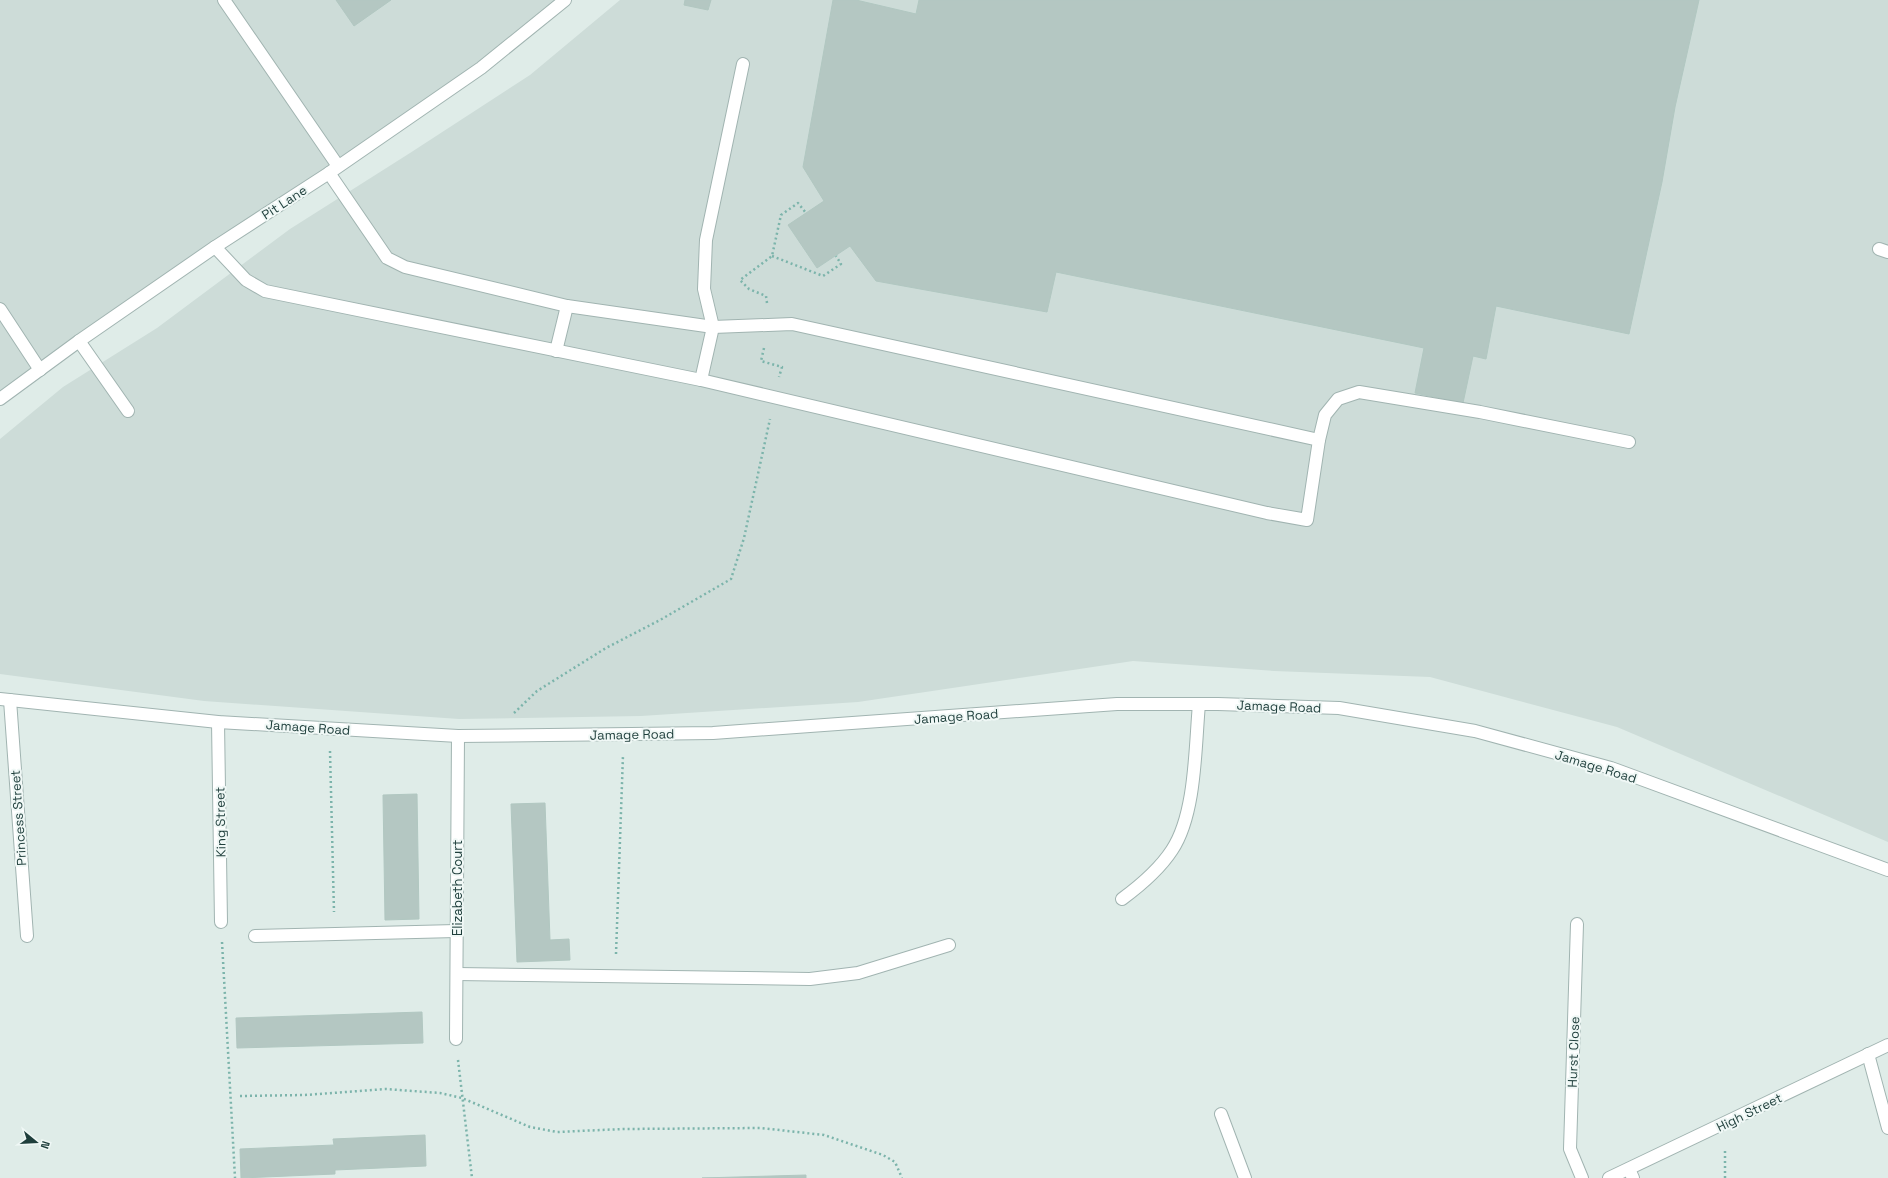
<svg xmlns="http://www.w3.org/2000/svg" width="1888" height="1178" font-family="'Space Grotesk',sans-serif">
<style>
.built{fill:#cddcd8}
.building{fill:#b4c7c2;stroke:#b1c7c1}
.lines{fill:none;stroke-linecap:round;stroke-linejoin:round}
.service-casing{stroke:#a1b4b1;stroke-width:14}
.minor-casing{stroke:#a1b4b1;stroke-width:14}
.tertiary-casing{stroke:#a1b4b1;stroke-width:14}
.path{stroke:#7cb4ab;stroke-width:2.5;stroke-dasharray:2 3;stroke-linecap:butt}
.service{stroke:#fff;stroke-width:12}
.minor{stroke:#fff;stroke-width:12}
.tertiary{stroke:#fff;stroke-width:12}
.labels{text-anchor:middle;stroke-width:4;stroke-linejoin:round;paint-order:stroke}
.street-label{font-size:13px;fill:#1e3e3b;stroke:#f0f8f6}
</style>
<rect width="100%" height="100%" fill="#dfece8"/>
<g class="built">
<path d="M0,0h565l-21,19 -544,380z"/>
<path d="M620,0h1268v842l-271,-115 -187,-50 -156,-6 -141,-10 -275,41 -217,14 -182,3 -255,-18 -204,-27v-235l63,-52 94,-59 133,-99 120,-76 120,-78z"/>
</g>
<g class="building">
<path d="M336,0h55l-37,26z"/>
<path d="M685,0h26l-3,10 -24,-5z"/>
<path d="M833,0h23l60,14 3,-14h780l-24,107 -13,75 -33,152 -133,-28 -10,53 -13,-3 -10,47 -48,-10 9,-45 -368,-76 -9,40 -171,-31 -26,-35 -33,22 -29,-43 36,-24 -21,-34z"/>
<path d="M417,794l2,125 -34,1 -2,-125z"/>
<path d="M545,803l5,137 19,-1 1,21 -53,2 -6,-158z"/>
<path d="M422,1012l1,31 -186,5 -1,-30z"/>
<path d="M425,1135l1,31 -91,4v4l-94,4 -1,-29 94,-4 -1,-6z"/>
<path d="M806,1175v3h-104z"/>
</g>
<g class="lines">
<g class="service-casing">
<g id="service">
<path d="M224,0l114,166"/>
<path d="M329,173l58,85 18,9 162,39 146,21 79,-3 527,116"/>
<path d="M215,247l31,33 19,11 436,89 566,133 40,7 12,-80 6,-25 13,-16 21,-7 121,20 149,30"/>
<path d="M1879,249l9,3"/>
<path d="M0,309l40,61"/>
<path d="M79,341l49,70"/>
<path d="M556,351l11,-45"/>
<path d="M701,380l12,-53 -9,-38 2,-49 37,-176"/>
<path d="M255,936l201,-5"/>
<path d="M457,974l353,5 48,-6 91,-28"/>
</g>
</g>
<g class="minor-casing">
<g id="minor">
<path d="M0,399l79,-58 136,-94 114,-74 152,-105 84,-68"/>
<path d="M10,700l17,236"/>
<path d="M218,722l3,200"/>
<path d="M1122,899c19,-14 37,-29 50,-49 24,-36 23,-103 27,-146"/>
<path d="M1577,924l-7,225 12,29"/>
<path d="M456,1039l2,-303"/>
<path d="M1868,1054l20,74"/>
<path d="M1221,1114l24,64"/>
<path d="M1629,1169l4,9"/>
</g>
</g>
<g class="tertiary-casing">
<g id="tertiary">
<path d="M0,699l218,23 240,14 255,-3 404,-29h101l121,4 136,23 136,37 277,102"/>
<path d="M1609,1178l279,-133"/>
</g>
</g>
<g class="path">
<path d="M772,256l51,20 18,-12 -5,-8"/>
<path d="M767,303l-1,-7 -17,-7 -9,-9 32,-24 9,-41 17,-12 8,10"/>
<path d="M764,348l-3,13 21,6 -3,10"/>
<path d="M514,713l23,-22 69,-43 54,-28 71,-41 13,-41 26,-119"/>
<path d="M330,751l4,161"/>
<path d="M222,942l13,236"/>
<path d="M616,954l7,-199"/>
<path d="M458,1060l14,118"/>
<path d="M240,1096l65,-1 81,-6 54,4 22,5 68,29 27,5 66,-3 138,-1 63,7 59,20 12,7 7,16"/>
<path d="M1725,1178v-30"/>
</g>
<use href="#service" class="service"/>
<use href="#minor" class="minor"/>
<use href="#tertiary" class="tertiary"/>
</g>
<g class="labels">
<g class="street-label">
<text transform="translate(284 202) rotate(-33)" y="5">Pit Lane</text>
<text transform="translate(1279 706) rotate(2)" y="5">Jamage Road</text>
<text transform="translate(956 716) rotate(-4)" y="5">Jamage Road</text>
<text transform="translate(308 727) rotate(4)" y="5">Jamage Road</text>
<text transform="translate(632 734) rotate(-1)" y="5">Jamage Road</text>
<text transform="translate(1596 766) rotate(17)" y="5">Jamage Road</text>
<text transform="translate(18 818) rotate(-94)" y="5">Princess Street</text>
<text transform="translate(220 822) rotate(-91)" y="5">King Street</text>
<text transform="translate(457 888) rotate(-90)" y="5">Elizabeth Court</text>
<text transform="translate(1573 1052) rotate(-88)" y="5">Hurst Close</text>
<text transform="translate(1749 1112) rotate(-26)" y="5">High Street</text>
</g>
</g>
<g transform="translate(36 1142) rotate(108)" stroke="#f0f8f6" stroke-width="3" paint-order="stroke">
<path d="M0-3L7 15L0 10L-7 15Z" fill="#1e3e3b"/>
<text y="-6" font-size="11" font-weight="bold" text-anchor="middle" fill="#1e3e3b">N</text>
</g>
</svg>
